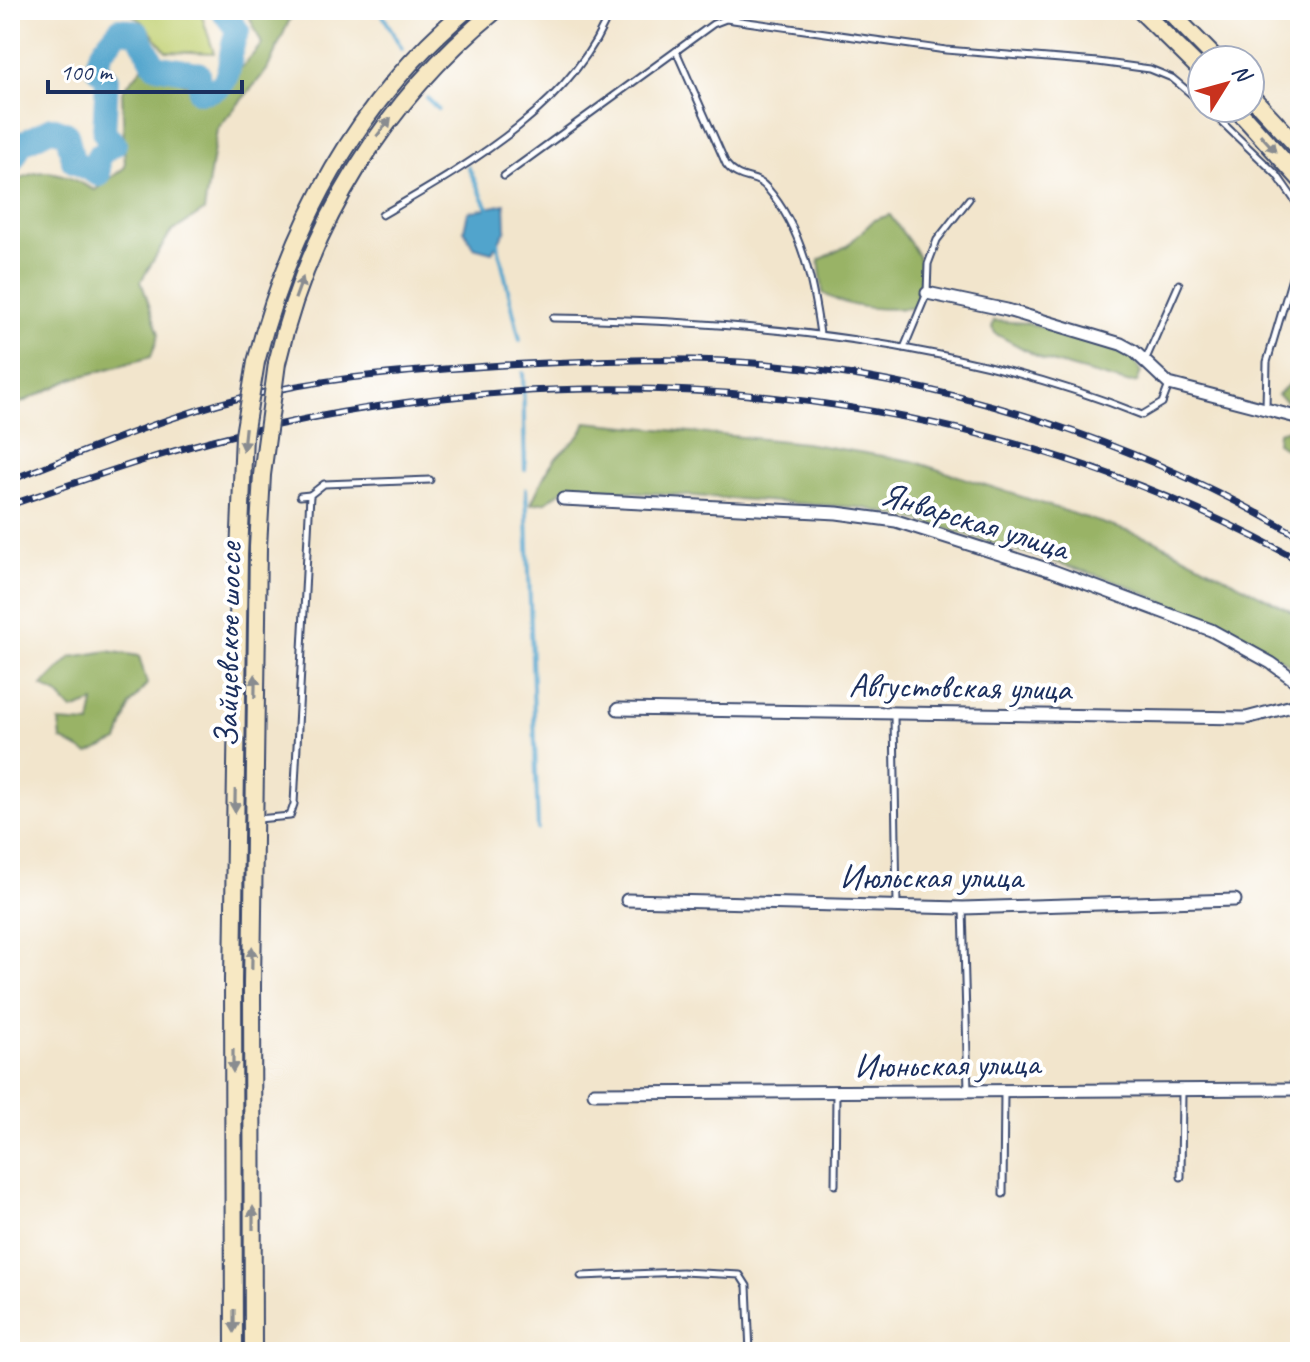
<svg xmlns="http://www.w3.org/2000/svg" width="1310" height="1362" font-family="Caveat,sans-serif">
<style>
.green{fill:#c2d174;stroke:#6e8069;stroke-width:2}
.forest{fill:#99b366;stroke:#5a7162;stroke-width:2}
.water{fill:#51a4cc;stroke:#366a95;stroke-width:2}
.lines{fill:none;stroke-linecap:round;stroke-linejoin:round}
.stream{stroke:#51a4cc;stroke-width:4}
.river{stroke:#51a4cc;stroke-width:24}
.service-casing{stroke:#3b4a6e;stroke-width:9}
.minor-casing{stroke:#3b4a6e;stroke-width:15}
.secondary-casing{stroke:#3b4a6e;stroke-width:20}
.service{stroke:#fff;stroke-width:5}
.minor{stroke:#fff;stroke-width:11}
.secondary{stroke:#f7e8c3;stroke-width:16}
.rail-casing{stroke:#1b2f5e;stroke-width:7}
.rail{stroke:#fff;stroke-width:4;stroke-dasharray:12;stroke-linecap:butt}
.secondary-bridge-casing{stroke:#3b4a6e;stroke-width:20;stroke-linecap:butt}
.secondary-bridge{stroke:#f7e8c3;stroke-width:16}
.oneway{fill:#898c90}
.labels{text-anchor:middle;stroke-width:8;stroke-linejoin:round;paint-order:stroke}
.street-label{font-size:34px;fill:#1b2f5e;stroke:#fff}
</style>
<rect width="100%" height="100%" fill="#fff"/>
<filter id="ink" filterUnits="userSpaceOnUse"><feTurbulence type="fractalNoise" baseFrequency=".0125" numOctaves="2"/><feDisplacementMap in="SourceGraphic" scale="16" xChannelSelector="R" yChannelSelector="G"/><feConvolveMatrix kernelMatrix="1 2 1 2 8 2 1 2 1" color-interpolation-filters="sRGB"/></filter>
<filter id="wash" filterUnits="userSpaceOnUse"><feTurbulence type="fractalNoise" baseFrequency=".006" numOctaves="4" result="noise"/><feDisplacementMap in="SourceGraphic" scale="32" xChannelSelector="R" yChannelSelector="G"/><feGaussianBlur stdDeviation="1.8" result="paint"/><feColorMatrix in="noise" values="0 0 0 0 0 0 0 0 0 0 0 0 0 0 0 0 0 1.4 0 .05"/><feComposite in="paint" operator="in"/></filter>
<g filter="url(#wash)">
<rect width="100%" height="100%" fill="#f2e5cc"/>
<path class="green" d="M126,10h74l14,43 -48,-2 -23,-29z"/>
<g class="forest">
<path d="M246,10h48l-27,60 -50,59 -13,82 -34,22 -29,48 18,53 -8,23 -79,22 -62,29v-223c34,-24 54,-10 85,5l30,-23 -3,-76 25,-29 53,30c25,-1 46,-30 62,-48z"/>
<path d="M890,215c24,36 45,48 23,93 -28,2 -66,1 -90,-15l-4,-33 28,-14 27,-26z"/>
<path d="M994,321l34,2 60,18 43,15 10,16 -4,10 -10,1 -83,-23 -48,-26 -4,-6z"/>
<path d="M1300,382v29l-23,-16 13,-12z"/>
<path d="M586,422l219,21 107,18 242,79 146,76v55l-30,-19 -148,-69 -190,-59 -68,-16 -297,-21 -21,15 -15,2c8,-16 14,-34 26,-47 11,-13 24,-17 29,-35z"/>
<path d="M1300,426v32l-23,-15 1,-11z"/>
<path d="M108,651l31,5 8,28 -17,21 -12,36 -30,13 -27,-15 -2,-17 31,2 4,-22 -22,8 -15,-16 -15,-8 29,-29z"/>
</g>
<path class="water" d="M505,204l1,26 -14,22 -19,-5 -9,-17 4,-18z"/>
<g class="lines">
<g class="stream">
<path d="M380,10l22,39"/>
<path d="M427,98l11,11"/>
<path d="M468,167l21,43"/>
<path d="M497,242l23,98"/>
<path d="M523,373l2,97"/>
<path d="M526,489l12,340"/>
</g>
<path class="river" d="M10,165l11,-21 31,-16 15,6 6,27 26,14 -1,-19 17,-12 -11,-11 3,-54 -11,-12 5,-15 19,-23 18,4 17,33 43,7 2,19c40,-2 24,-38 38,-61l-16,-21"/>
</g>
</g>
<g filter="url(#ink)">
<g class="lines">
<g class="service-casing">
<g id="service">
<path d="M676,51l50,113c13,18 30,10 41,24 35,40 46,95 53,146"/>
<path d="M1207,108l70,67 23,33"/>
<path d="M504,176l209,-152 13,-5 220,31 152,12 52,7 22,9 30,25"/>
<path d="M382,215c84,-49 193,-110 228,-205"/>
<path d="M553,318c200,3 402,22 589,97l20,-12 7,-18"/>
<path d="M904,348l23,-55 1,-29 9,-24 32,-41"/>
<path d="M1145,361l34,-77"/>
<path d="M1266,407l1,-45 33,-111"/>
<path d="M310,495l14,-11 106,-4"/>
<path d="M894,715l3,190"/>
<path d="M258,819l32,-3 4,-12 16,-309 -10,1"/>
<path d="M963,908l5,182"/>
<path d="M1181,1177l1,-85"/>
<path d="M835,1185l1,-91"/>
<path d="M1003,1194l1,-102"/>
<path d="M581,1276l101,-4 58,3 7,11 3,66"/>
</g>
</g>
<g class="minor-casing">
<g id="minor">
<path d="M927,293l80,17 114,34 13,7 35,33 131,34"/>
<path d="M563,499l274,14 59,8 157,50 158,59 60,33 29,21"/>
<path d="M618,709l628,9 54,-14"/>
<path d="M627,900l336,8 272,-8"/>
<path d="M594,1093l706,-4"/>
</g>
</g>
<g class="secondary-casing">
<g id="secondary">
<path d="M1140,10l62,61"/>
<path d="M1168,10l49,50"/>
<path d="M1250,95l50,54"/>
<path d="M1236,108l64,71"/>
<path d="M256,362c35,-136 101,-261 210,-352"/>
<path d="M277,363c32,-139 108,-263 219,-353"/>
<path d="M234,1352l-1,-371 6,-426"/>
<path d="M253,1352l-1,-367 6,-438"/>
</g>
</g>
<use href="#service" class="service"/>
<use href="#minor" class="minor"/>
<use href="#secondary" class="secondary"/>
<g class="rail-casing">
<g id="rail">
<path d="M10,480c86,-32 170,-71 261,-89 77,-16 155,-21 233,-26 87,-4 176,-9 263,-1 186,17 372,78 533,173"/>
<path d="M10,505c74,-25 148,-52 224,-70 356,-88 742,-53 1066,126"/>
</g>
</g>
<use href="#rail" class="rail"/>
<g class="secondary-bridge-casing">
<g id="secondary-bridge">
<path d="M258,547l4,-72 15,-112"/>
<path d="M239,555l5,-120 12,-73"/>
</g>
</g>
<use href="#secondary-bridge" class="secondary-bridge"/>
</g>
<defs><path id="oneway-solid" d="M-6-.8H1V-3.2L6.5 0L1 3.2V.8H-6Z" transform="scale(2)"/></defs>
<g class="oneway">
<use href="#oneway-solid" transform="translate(384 127) rotate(-52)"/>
<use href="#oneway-solid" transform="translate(1268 143) rotate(48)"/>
<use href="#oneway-solid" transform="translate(299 288) rotate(-70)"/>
<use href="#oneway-solid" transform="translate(244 439) rotate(96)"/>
<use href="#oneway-solid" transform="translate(255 686) rotate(-89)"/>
<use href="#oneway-solid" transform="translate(235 801) rotate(91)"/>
<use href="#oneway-solid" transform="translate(252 958) rotate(-89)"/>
<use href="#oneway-solid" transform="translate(233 1061) rotate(90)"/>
<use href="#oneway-solid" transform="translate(253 1218) rotate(-90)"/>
<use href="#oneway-solid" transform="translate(234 1321) rotate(90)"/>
</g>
</g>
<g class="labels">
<g class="street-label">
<text transform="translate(975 520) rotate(17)" y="12">Январская улица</text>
<text transform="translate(227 645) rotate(-89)" y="12">Зайцевское шоссе</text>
<text transform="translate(960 686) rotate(1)" y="12">Августовская улица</text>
<text x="931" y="888">Июльская улица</text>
<text transform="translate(947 1064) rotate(-1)" y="12">Июньская улица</text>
</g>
</g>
<rect width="1310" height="1362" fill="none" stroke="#fff" stroke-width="40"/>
<g transform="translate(1226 84) rotate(53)"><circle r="38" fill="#ffffff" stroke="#a4acbf" stroke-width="2"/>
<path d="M0-6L14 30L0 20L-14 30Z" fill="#c8321e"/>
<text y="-12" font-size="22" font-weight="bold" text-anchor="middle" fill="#1b2f5e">N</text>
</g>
<path d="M48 80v12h194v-12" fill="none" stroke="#1b2f5e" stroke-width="4"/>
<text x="60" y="80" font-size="24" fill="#1b2f5e" stroke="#ffffff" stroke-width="6" paint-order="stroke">100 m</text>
</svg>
